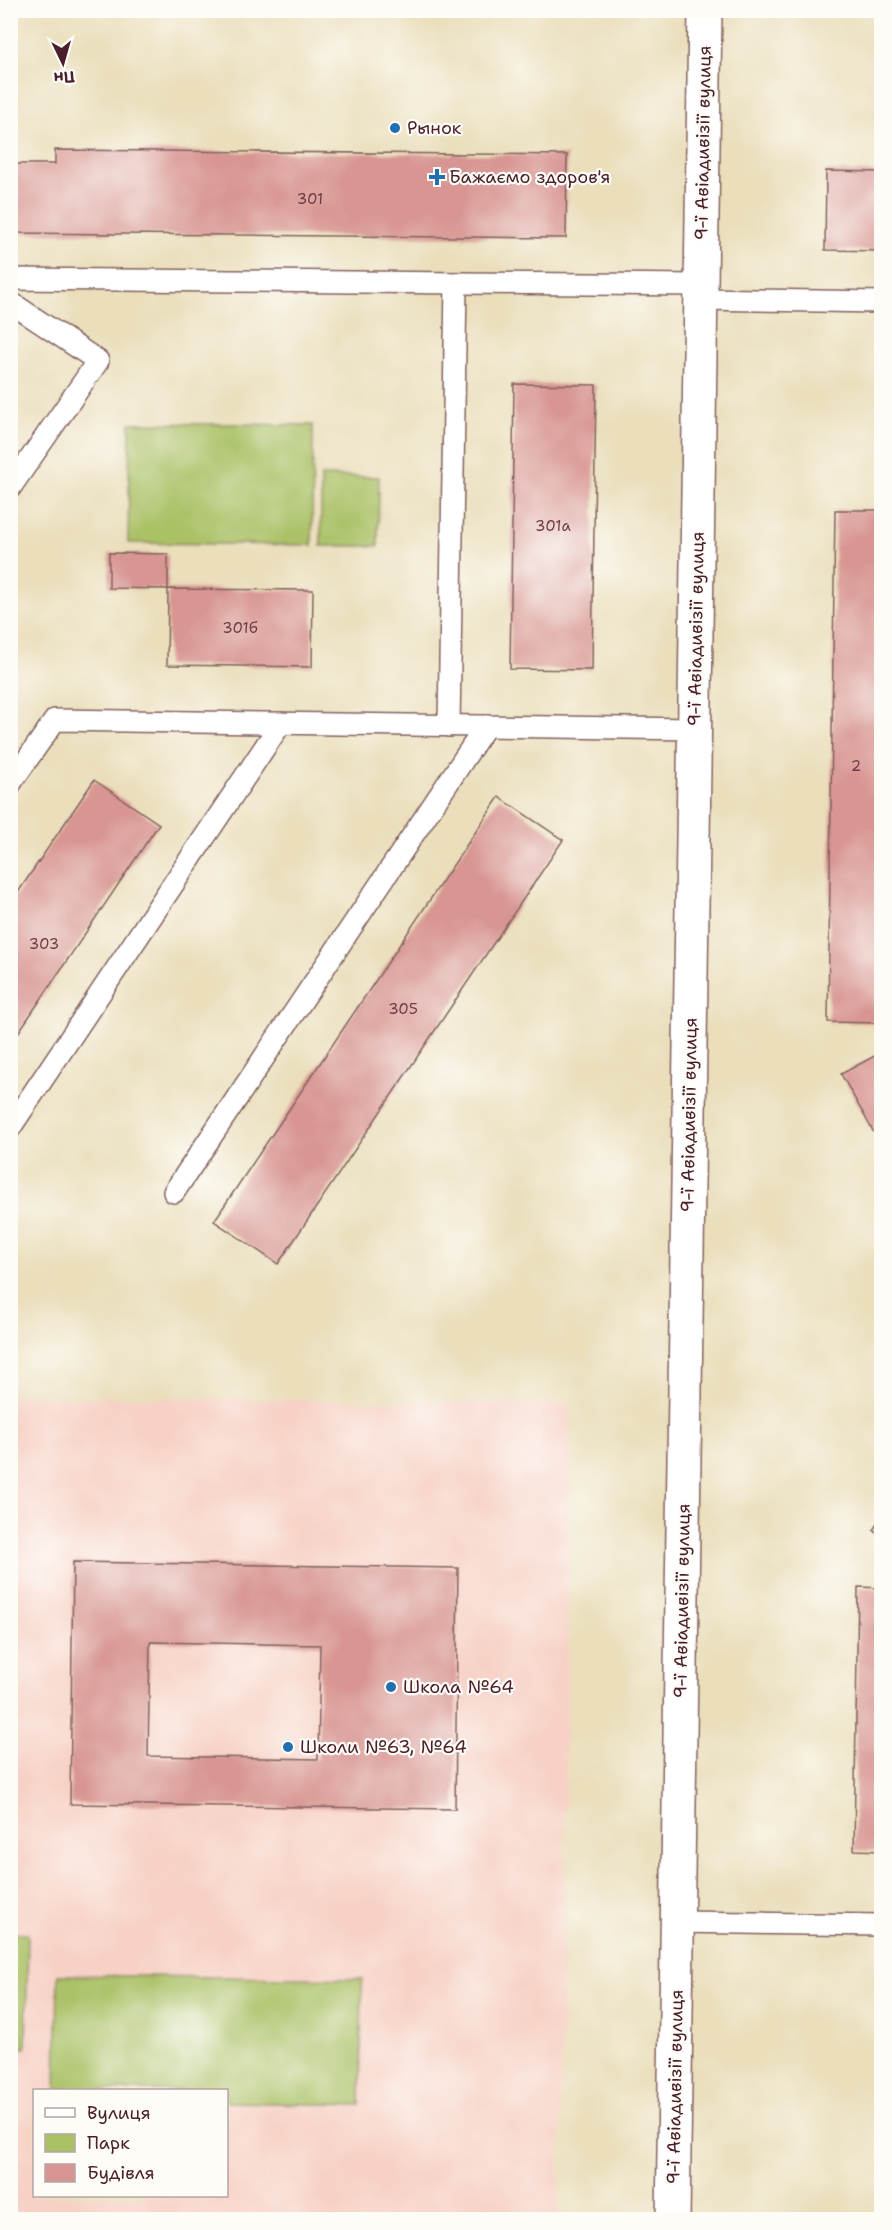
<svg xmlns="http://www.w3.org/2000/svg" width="892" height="2230" font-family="'Shantell Sans',sans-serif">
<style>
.built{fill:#f7d1c6;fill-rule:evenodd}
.green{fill:#aac166;stroke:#7a7048;stroke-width:1.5}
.building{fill:#d89592;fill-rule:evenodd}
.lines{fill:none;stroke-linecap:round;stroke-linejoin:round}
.lane-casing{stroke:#82625d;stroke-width:24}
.street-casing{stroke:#82625d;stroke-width:36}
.lane{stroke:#fff;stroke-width:21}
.street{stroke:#fff;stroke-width:33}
.poi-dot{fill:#1f6fb2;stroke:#fdfcf7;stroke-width:2}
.labels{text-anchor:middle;stroke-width:4.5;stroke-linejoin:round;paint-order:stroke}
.number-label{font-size:15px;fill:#6e3c45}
.poi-label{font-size:18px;fill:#4a1f2b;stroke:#fdfcf7;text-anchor:start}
.street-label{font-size:18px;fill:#4a1f2b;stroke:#fdfcf7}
</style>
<rect width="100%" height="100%" fill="#fdfcf7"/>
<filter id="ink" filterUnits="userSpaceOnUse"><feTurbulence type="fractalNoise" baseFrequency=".0167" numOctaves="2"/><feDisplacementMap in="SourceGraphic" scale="12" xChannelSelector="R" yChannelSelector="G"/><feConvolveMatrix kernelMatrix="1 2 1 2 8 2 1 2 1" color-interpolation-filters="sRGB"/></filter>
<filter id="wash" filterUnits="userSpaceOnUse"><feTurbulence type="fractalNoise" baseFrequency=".008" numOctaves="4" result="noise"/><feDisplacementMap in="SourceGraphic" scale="24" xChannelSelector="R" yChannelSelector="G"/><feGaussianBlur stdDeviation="1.35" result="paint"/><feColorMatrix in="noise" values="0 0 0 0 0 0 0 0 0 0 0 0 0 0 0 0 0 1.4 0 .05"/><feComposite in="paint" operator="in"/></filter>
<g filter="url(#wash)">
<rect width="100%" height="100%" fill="#eadebb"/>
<path class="built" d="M11,1396l560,8 -12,815 -548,1zM34,2090h192v106h-192z"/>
<g class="green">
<path d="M130,423l183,2 -1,120 -184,-2z"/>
<path d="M321,476l58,1 -1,69h-57z"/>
<path d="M11,1933h17l-2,115h-15z"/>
<path d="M58,1975l304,4 -2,126 -133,-3 -1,-12h-170z"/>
</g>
<g id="blocks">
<g class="building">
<path d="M55,150l512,5 -1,83 -556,-5v-69h45z"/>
<path d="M826,171l56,1v79l-57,-1z"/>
<path d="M514,384l82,1 -4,285 -82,-1z"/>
<path d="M835,510h47l-1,517 -1,-4 -52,-1z"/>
<path d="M109,553l59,1v35l-59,-1z"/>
<path d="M168,589l145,1 -1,77 -145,-2z"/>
<path d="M94,780l65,44 -149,221v-141z"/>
<path d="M499,797l64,43 -285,424 -64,-43z"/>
<path d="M882,1052v95l-41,-73z"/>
<path d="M882,1516v19l-9,-5z"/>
<path d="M73,1562l385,6 -3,241 -385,-5zM150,1642l170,3 -2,114 -170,-3z"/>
<path d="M858,1587l24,1v263l-28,-1z"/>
</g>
</g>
</g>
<g filter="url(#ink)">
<use href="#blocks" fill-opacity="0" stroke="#82625d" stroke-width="1.5"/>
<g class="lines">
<g class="lane-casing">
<g id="lane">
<path d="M10,279l691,6"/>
<path d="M701,299l181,3"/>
<path d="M10,302l88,59 -88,127"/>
<path d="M449,726l7,-443"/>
<path d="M10,784l45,-64 640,9"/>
<path d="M10,1128l271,-405"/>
<path d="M174,1192l312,-466"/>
<path d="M677,1922l205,3"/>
</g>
</g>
<g class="street-casing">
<path id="street" d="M673,2220l32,-2210"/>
</g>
<use href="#lane" class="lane"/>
<use href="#street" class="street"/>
</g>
</g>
<g class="poi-dot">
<circle cx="395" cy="128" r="6"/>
<path d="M434 168h6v6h6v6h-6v6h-6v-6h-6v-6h6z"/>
<circle cx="391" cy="1687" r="6"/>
<circle cx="288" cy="1747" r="6"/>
</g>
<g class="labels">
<g class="number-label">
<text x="310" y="204">301</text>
<text x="553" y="531">301а</text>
<text x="240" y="633">301б</text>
<text x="856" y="771">2</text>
<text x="44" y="949">303</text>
<text x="403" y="1014">305</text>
</g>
<g class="poi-label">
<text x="407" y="134">Рынок</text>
<text x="449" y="183">Бажаємо здоров'я</text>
<text x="403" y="1693">Школа №64</text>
<text x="300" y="1753">Школи №63, №64</text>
</g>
<g class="street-label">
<text transform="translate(703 143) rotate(-89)" y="6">9-ї Авіадивізії вулиця</text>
<text transform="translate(696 629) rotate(-89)" y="6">9-ї Авіадивізії вулиця</text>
<text transform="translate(689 1115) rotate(-89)" y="6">9-ї Авіадивізії вулиця</text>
<text transform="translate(682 1601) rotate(-89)" y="6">9-ї Авіадивізії вулиця</text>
<text transform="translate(675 2087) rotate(-89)" y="6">9-ї Авіадивізії вулиця</text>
</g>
</g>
<rect width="892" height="2230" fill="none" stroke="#fdfcf7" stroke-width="36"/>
<rect x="33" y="2089" width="195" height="108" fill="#fdfcf7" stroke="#b5a4a5" stroke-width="1.5"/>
<rect x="45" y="2108" width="30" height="9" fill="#ffffff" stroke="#b5a4a5" stroke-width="1.5"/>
<text x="87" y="2119" font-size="18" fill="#4a1f2b">Вулиця</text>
<rect x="45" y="2134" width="30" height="18" fill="#aac166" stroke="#b5a4a5" stroke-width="1.5"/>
<text x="87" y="2149" font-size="18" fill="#4a1f2b">Парк</text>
<rect x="45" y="2164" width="30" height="18" fill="#d89592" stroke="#b5a4a5" stroke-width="1.5"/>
<text x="87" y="2179" font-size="18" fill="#4a1f2b">Будівля</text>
<g transform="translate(63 63) rotate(175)" stroke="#fdfcf7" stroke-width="4.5" paint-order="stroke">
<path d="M0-4.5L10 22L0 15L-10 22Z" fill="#4a1f2b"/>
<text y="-9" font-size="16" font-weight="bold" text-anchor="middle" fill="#4a1f2b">Пн</text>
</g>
</svg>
